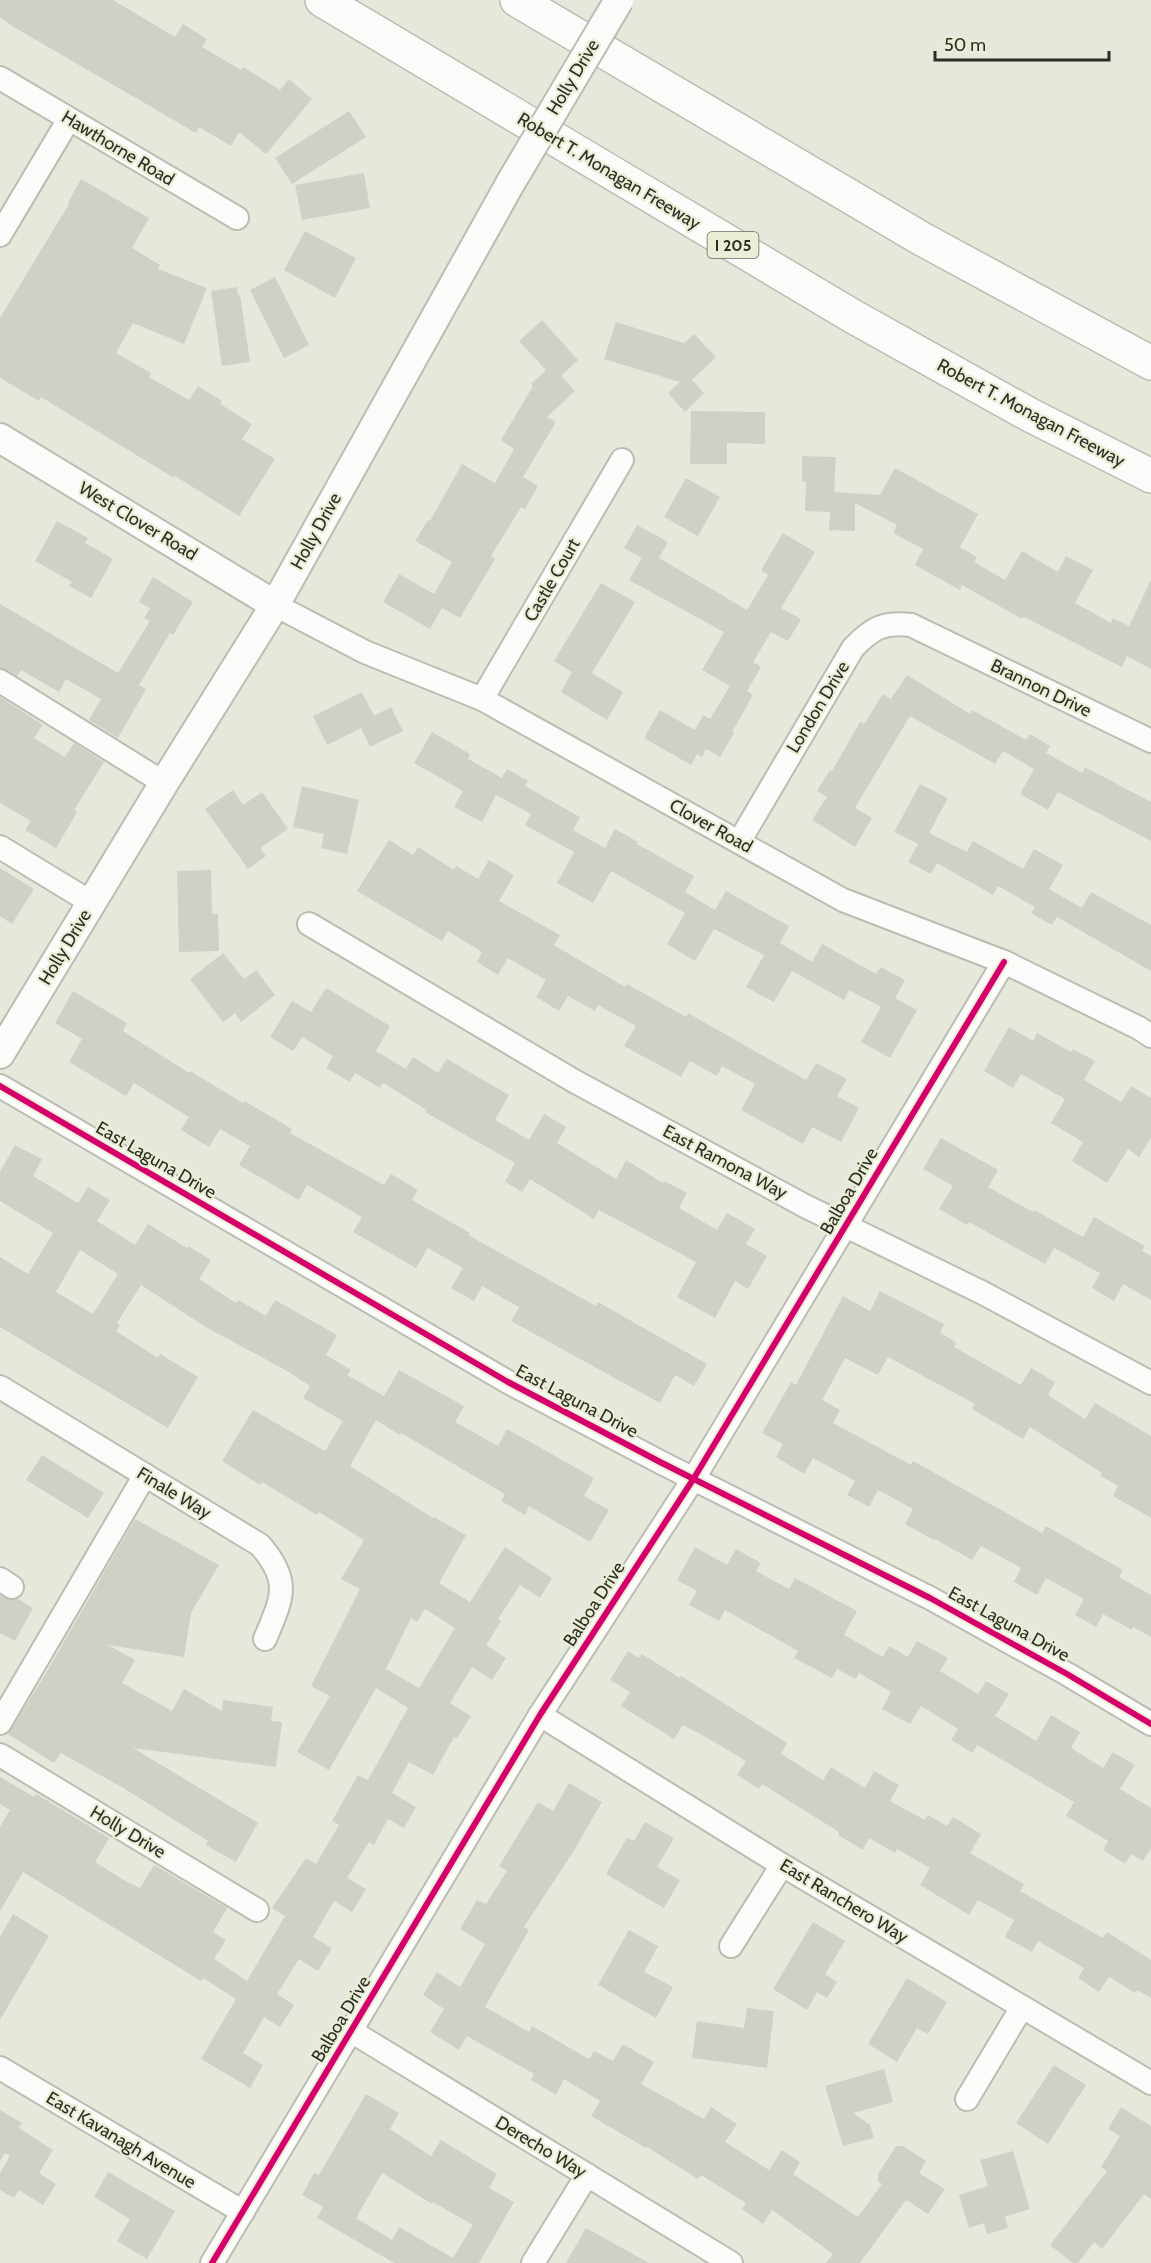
<svg xmlns="http://www.w3.org/2000/svg" width="1151" height="2263" font-family="Cabin,sans-serif">
<style>
.building{fill:#cfd1c7;fill-rule:evenodd}
.lines{fill:none;stroke-linecap:round;stroke-linejoin:round}
.minor-casing{stroke:#bbbdb2;stroke-width:26}
.tertiary-casing{stroke:#bbbdb2;stroke-width:32}
.motorway-casing{stroke:#bbbdb2;stroke-width:36}
.minor{stroke:#fbfcfa;stroke-width:22}
.tertiary{stroke:#fbfcfa;stroke-width:28}
.motorway{stroke:#fbfcfa;stroke-width:33}
.tertiary-bridge-casing{stroke:#bbbdb2;stroke-width:32;stroke-linecap:butt}
.tertiary-bridge{stroke:#fbfcfa;stroke-width:28}
.cycleway-casing{stroke:#eaeed6;stroke-width:10}
.cycleway{stroke:#d6006c;stroke-width:6}
.labels{text-anchor:middle;stroke-width:4.5;stroke-linejoin:round;paint-order:stroke}
.shield{fill:#eaeed6;stroke:#656859;stroke-width:1.5}
.shield-label{font-size:16px;font-weight:bold;fill:#2c2e24}
.street-label{font-size:18px;fill:#2c2e24;stroke:#eaeed6}
</style>
<rect width="100%" height="100%" fill="#e6e8dc"/>
<g class="building">
<path d="M0,0h113l62,37 8,-13 24,15 -5,8 39,23 2,-3 37,23 9,-11 23,20 -46,55 -27,-22 -8,14 -32,-19 -3,6 -184,-107 -12,-9z"/>
<path d="M349,111l17,26 -74,47 -17,-26z"/>
<path d="M364,173l6,35 -68,12 -7,-35z"/>
<path d="M81,179l68,39 -17,30 28,17 -2,4 49,19 -23,56 -51,-21 -17,30 35,20 -2,4 40,23 9,-14 24,15 -2,3 32,20 -10,15 33,20 -36,57 -64,-40 -1,2 -133,-81 -2,4 -39,-23v-60l69,-114 -1,-1z"/>
<path d="M305,231l51,27 -21,40 -51,-28z"/>
<path d="M275,277l34,68 -25,13 -34,-68z"/>
<path d="M237,287l1,9 2,-2 10,68 -28,4 -11,-75z"/>
<path d="M542,320l36,40 -17,16 14,15 -28,26 9,5 -33,55 15,9 -13,23 -4,-2 -30,49 4,3 -35,59 -18,-10 -12,21 -47,-27 16,-28 35,20 18,-32 -37,-21 13,-21 2,1 32,-57 33,19 19,-34 -13,-9 32,-54 -2,-2 15,-14 -27,-29z"/>
<path d="M616,322l68,21 10,-9 22,23 -24,23 12,13 -19,19 -17,-19 12,-11 -76,-23z"/>
<path d="M691,411l74,1v32l-38,-1v21h-37z"/>
<path d="M802,456l34,1 -2,35 46,3 15,-27 83,46 -18,33 17,10 -3,5 31,18 17,-29 36,21 8,-16 27,14 -18,33 36,20 2,-5 16,8 22,-46v89l-24,-13 -5,11 -98,-50 -2,2 -60,-34 -2,5 -45,-25 8,-16 -30,-16 4,-8 -42,-22v28l-26,-1 1,-18 -25,-1 1,-29 -4,-1z"/>
<path d="M686,478l34,19 -22,39 -34,-19z"/>
<path d="M57,521l31,17 -3,5 28,16 -22,39 -22,-12 3,-4 -37,-21z"/>
<path d="M637,525l31,17 -9,16 88,52 21,-35 -7,-5 22,-37 32,19 -34,56 20,11 -13,22 -17,-9 -18,30 8,5 -14,24 6,4 -21,37 2,1 -14,24 -14,-8 -4,8 -5,-3 -6,11 -47,-27 16,-28 35,20 8,-15 7,4 20,-33 -28,-16 22,-38 -95,-52 13,-22 -18,-10z"/>
<path d="M153,577l40,25 -20,33 -3,-2 -31,52 7,4 -28,49 -29,-18 12,-21 -35,-20 -7,13 -38,-22 -4,6 -17,-8v-64l118,69 32,-52 -6,-3 6,-10 -11,-6z"/>
<path d="M601,583l34,19 -43,71 31,19 -16,28 -46,-28 11,-20 -18,-11z"/>
<path d="M907,675l63,39 2,-4 54,30 4,-6 20,12 -4,7 36,20 3,-6 66,35v39l-93,-49 -10,18 -28,-16 14,-25 -31,-18 -8,13 -85,-48 -55,92 17,10 -17,29 -43,-27 15,-23 -10,-6 13,-21 2,1 28,-49 4,2 19,-30 8,5z"/>
<path d="M362,692l12,24 17,-9 12,24 -33,16 -9,-19 -34,17 -14,-29z"/>
<path d="M0,697l43,28 -9,13 31,19 9,-14 30,19 -30,48 3,2 -21,36 -31,-18 6,-9 -31,-18z"/>
<path d="M432,732l38,22 -2,5 34,19 5,-9 21,12 -3,5 55,31 -7,13 32,18 10,-19 23,13 -1,2 57,32 -9,16 30,18 11,-19 63,35 -9,17 32,19 10,-18 54,30 5,-7 24,13 -10,18 22,12 -27,48 -29,-16 20,-35 -32,-17 -5,10 -52,-29 -18,31 -28,-15 18,-32 -50,-26 -19,32 -28,-17 18,-31 -74,-42 -18,32 -36,-20 17,-31 -49,-27 6,-11 -35,-19 -14,27 -28,-15 9,-16 -49,-28z"/>
<path d="M920,784l28,14 -19,35 38,19 6,-11 50,28 11,-20 29,16 -14,24 33,19 9,-16 60,33v46l-94,-54 -5,8 -21,-12 4,-6 -37,-21 -5,9 -56,-32 -6,11 -23,-12 10,-18 -24,-12z"/>
<path d="M302,786l57,14 -12,54 -26,-6 3,-14 -31,-7z"/>
<path d="M233,790l10,15 19,-13 26,37 -28,19 6,8 -18,13 -43,-60z"/>
<path d="M389,840l24,15 5,-8 36,23 2,-4 22,13 11,-19 25,15 -15,26 61,34 -6,10 71,42 2,-3 59,33 2,-4 118,67 10,-17 31,16 -10,17 22,12 -18,34 -29,-15 -9,17 -62,-34 14,-26 -33,-18 -5,10 -27,-15 -9,16 -57,-31 12,-20 -38,-21 -3,6 -27,-15 -9,15 -23,-14 10,-17 -38,-22 -10,17 -21,-13 5,-10 -34,-21 -6,10 -85,-50z"/>
<path d="M0,868l34,21 -22,35 -12,-8z"/>
<path d="M211,870l1,44h6l1,37 -40,1 -2,-81z"/>
<path d="M223,953l21,26 12,-9 19,25 -34,27 -6,-9 -12,9 -33,-43z"/>
<path d="M326,988l64,38 -14,25 30,18 7,-12 25,16 9,-14 62,36 -14,25 34,20 15,-26 22,13 -9,16 59,36 10,-19 37,23 1,-2 23,12 -8,15 38,22 10,-17 28,16 -9,15 21,12 -19,33 -13,-8 -20,37 -38,-21 19,-35 -97,-52 -5,9 -64,-40 -8,13 -17,-10 10,-19 -90,-51 2,-2 -44,-27 -3,5 -25,-15 -5,9 -24,-14 7,-12 -31,-19 -9,14 -23,-14 22,-36 19,11z"/>
<path d="M73,991l54,32 -4,8 66,42 1,-2 53,32 1,-2 48,28 -2,4 94,52 7,-11 27,16 -6,10 58,33 -2,2 128,71 2,-4 109,62 -13,22 -19,-11 -15,28 -149,-82 8,-14 -37,-21 -8,15 -23,-13 12,-20 -35,-20 -12,20 -63,-36 9,-15 -55,-32 -8,15 -60,-35 11,-19 -30,-17 -11,18 -28,-17 8,-13 -55,-34 -8,13 -57,-34 13,-23 -27,-16z"/>
<path d="M1009,1027l24,14 4,-8 34,19 2,-3 22,12 -11,19 37,22 10,-16 20,12v40l-12,19 -11,-8 -21,34 -35,-22 11,-19 -32,-19 14,-24 -44,-25 -8,14 -29,-17z"/>
<path d="M941,1138l57,32 -10,17 45,25 1,-2 49,27 11,-20 51,29 -3,5 9,5v44l-28,-16 -9,17 -22,-13 8,-15 -46,-25 -9,16 -76,-42 -2,3 -28,-16 14,-23 -30,-17z"/>
<path d="M15,1145l27,14 -9,17 45,27 10,-16 22,13 -13,21 38,24 13,-21 39,24 1,-2 23,14 -12,19 37,24 2,-3 28,16 9,-16 62,35 -11,20 25,15 -4,5 37,21 15,-26 65,36 -9,16 43,24 9,-17 87,49 -10,18 25,14 -19,32 -61,-36 -4,9 -24,-14 4,-7 -104,-61 -1,2 -24,-15 -26,46 83,52 1,-1 32,18 -27,48 31,19 35,-55 47,31 -12,20 -20,-13 -22,34 3,2 -15,24 20,13 -14,22 -20,-13 -22,36 21,13 -14,22 -3,-1 -21,38 -24,-13 -17,31 24,14 -12,21 -16,-9 -14,26 -5,-3 -22,36 19,11 -14,23 -18,-11 -21,36 19,11 -14,23 -19,-12 -22,35 17,11 -14,22 -16,-10 -21,36 20,12 -13,23 -49,-29 35,-60 -33,-21 -2,3 -178,-109 -23,39v-84l10,-17 -10,-6v-27l34,20 2,-3 73,44 -14,24 32,20 13,6 14,-23 73,43 -14,24 13,8 -12,19 33,22 38,-65 -13,-8 34,-50 10,6 23,-39 -7,-4 26,-46 10,5 40,-72 -32,-20 -47,82 -32,-18 33,-56 -19,-10 49,-97 -19,-10 23,-39 -45,-28 -2,3 -55,-33 -2,3 -38,-24 31,-51 72,41 18,-30 -40,-23 7,-12 -23,-15 -83,-45 -63,-41 -24,38 3,2 -4,6 42,27 2,-4 38,23 -30,51 -168,-101v-70l28,17 25,-41 -53,-32v-29zM80,1250l38,24 -25,40 -37,-22zM425,1609l30,19 -36,60 -33,-19 25,-51 6,4z"/>
<path d="M880,1291l64,33 -4,9 16,9 -2,5 67,38 10,-17 24,14 -7,13 37,24 10,-16 56,33v82l-38,-22 5,-10 -17,-10 1,-3 -72,-46 -7,12 -51,-30 3,-5 -87,-47 -10,18 -33,-17 -23,42 18,10 -7,13 78,42 2,-4 129,72 4,-7 77,44 -4,7 32,18v42l-18,-10 -1,3 -29,-16 -7,13 -21,-12 9,-16 -38,-21 -9,17 -23,-13 7,-14 -40,-22 -9,14 -37,-21 -1,1 -29,-16 8,-15 -35,-19 -9,17 -22,-12 8,-14 -42,-23 -9,16 -28,-17 7,-13 -21,-11 29,-51 5,3 47,-89 27,15z"/>
<path d="M42,1455l62,38 -16,25 -62,-38z"/>
<path d="M135,1519l84,46 -28,48 -7,44 -76,-12 27,15 -13,23 50,28 12,-22 38,22 1,-11 50,7 -2,14 11,1 -6,45 -143,-19 125,75 -22,39 -30,-17 2,-4 -83,-52 -64,-36 -7,10 -46,-29 38,-61z"/>
<path d="M695,1547l32,18 9,-16 25,14 -5,8 33,18 6,-11 62,33 -13,24 39,22 6,-11 19,11 9,-16 31,17 -8,13 38,23 8,-13 23,13 -14,22 41,25 15,-26 29,17 -9,16 32,20 10,-16 22,13 -15,24 31,19v40l-8,13 -12,-7 -6,10 -22,-14 5,-9 -42,-25 8,-14 -97,-57 -4,8 -22,-13 7,-11 -37,-23 -11,18 -28,-15 9,-17 -32,-19 -3,6 -19,-10 -5,9 -38,-20 4,-7 -73,-41 -6,11 -30,-16 8,-14 -20,-11z"/>
<path d="M0,1595l11,5 7,-1 15,9 -18,33 -15,-8z"/>
<path d="M628,1651l11,7 3,-4 38,24 1,-2 106,67 -6,11 42,26 8,-13 34,21 9,-17 25,14 -9,16 35,19 3,-5 19,11 6,-9 28,17 -11,19 54,31 -4,7 83,47 4,-6 44,28v38l-14,-8 -2,3 -26,-16 -10,15 -21,-14 6,-10 -46,-27 -6,11 -27,-15 9,-17 -36,-20 -9,15 -49,-30 10,-17 -33,-19 -2,4 -26,-15 -6,12 -25,-15 1,-3 -77,-48 -3,5 -22,-14 9,-14 -35,-21 -28,-15 -9,14 -53,-33 9,-14 -20,-12z"/>
<path d="M569,1783l33,19 -29,50 -49,75 5,3 -44,77 44,25 3,-6 57,33 5,-8 19,10 10,-17 31,18 -13,22 63,35 7,-12 26,17 -12,18 44,28 13,-20 18,12 -7,12 65,43 24,-33 -4,-3v-7l18,-28h7l23,15 -7,12 26,16 -17,25 -22,-14 -46,63h-34l7,-9 -61,-44 -9,14 -21,-15 4,-6 -45,-28 -3,4 -51,-32 -1,1 -55,-32 9,-15 -36,-22 -8,16 -25,-15 3,-6 -67,-38 -8,14 -29,-18 14,-23 -21,-14 14,-23 23,15 25,-43 -25,-15 17,-29 9,4 21,-33 -8,-5 39,-64 15,9z"/>
<path d="M645,1822l29,16 -17,29 23,13 -16,28 -58,-34 21,-36 7,3z"/>
<path d="M13,1914l36,22 -49,84v-83z"/>
<path d="M813,1922l32,19 -20,33 12,8 -10,16 -10,-6 -10,18 -34,-21z"/>
<path d="M629,1930l29,16 -14,26 29,15 -17,31 -58,-33z"/>
<path d="M907,1978l40,24 -19,32 -11,-6 -20,34 -29,-18z"/>
<path d="M747,2008l27,3 -7,57 -75,-10 5,-37 47,7z"/>
<path d="M1054,2065l32,20 -38,59 -32,-21z"/>
<path d="M884,2069l9,33 -40,11 17,12 4,13 -31,8 -18,-60z"/>
<path d="M366,2094l33,19 -9,16 41,27 10,-16 56,34 -8,14 25,14 -35,61h-85l-77,-45 6,-11 -21,-12 12,-22 5,2zM382,2173l50,31 1,-2 40,23 -20,33 -54,-31 -7,13 -36,-22z"/>
<path d="M1121,2107l30,19v73l-7,-5 -42,55 -8,-7 -16,21h-5l-23,-18 57,-74 -6,-4 19,-31 -12,-7z"/>
<path d="M0,2110l22,13 -3,5 34,22 -14,23 17,11 -13,21 -24,-15 -5,8 -14,-8v-17l10,-17 -5,-3 -5,8z"/>
<path d="M1013,2151l17,58 -25,8 3,11 -21,6 -3,-11 -15,5 -10,-33 29,-9 -8,-26z"/>
<path d="M108,2172l67,39 -28,48 -30,-18 13,-22 -36,-22z"/>
<path d="M586,2228l63,35h-83z"/>
</g>
<g class="lines">
<g class="minor-casing">
<g id="minor">
<path d="M0,78l237,140"/>
<path d="M0,235l69,-116"/>
<path d="M275,605l90,47 117,47 361,201 161,62 135,66 12,8"/>
<path d="M0,681l164,102"/>
<path d="M482,699l140,-239"/>
<path d="M739,842l114,-194c19,-20 30,-26 58,-23l240,116"/>
<path d="M0,847l92,56"/>
<path d="M309,924l265,157 231,125 176,86 170,91"/>
<path d="M0,1086l508,296 154,81 268,135 137,76 84,50"/>
<path d="M0,1387l260,158c32,37 22,53 5,94"/>
<path d="M0,1579l12,8"/>
<path d="M540,1715l242,150 369,218"/>
<path d="M0,1723l145,-248"/>
<path d="M0,1755l257,155"/>
<path d="M731,1946l51,-81"/>
<path d="M351,2031l380,232"/>
<path d="M0,2068l243,144"/>
<path d="M967,2099l55,-92"/>
<path d="M212,2263l328,-548 154,-237 310,-516"/>
<path d="M533,2263l54,-88"/>
</g>
</g>
<g class="tertiary-casing">
<g id="tertiary">
<path d="M0,438l275,167"/>
<path d="M0,1054l164,-271 111,-178 236,-423"/>
</g>
</g>
<g class="motorway-casing">
<g id="motorway">
<path d="M322,0l532,317 176,98 121,61"/>
<path d="M517,0l405,239 229,124"/>
</g>
</g>
<use href="#minor" class="minor"/>
<use href="#tertiary" class="tertiary"/>
<use href="#motorway" class="motorway"/>
<g class="tertiary-bridge-casing">
<path id="tertiary-bridge" d="M511,182l108,-182"/>
</g>
<use href="#tertiary-bridge" class="tertiary-bridge"/>
<g class="cycleway-casing">
<g id="cycleway">
<path d="M0,1086l508,296 154,81 268,135 137,76 84,50"/>
<path d="M212,2263l328,-548 154,-237 310,-516"/>
</g>
</g>
<use href="#cycleway" class="cycleway"/>
</g>
<g class="labels">
<rect class="shield" x="707.5" y="232" width="51" height="26" rx="4.5"/>
<g class="shield-label">
<text x="733" y="251">I 205</text>
</g>
<g class="street-label">
<text transform="translate(573 77) rotate(-59)" y="6">Holly Drive</text>
<text transform="translate(118 148) rotate(31)" y="6">Hawthorne Road</text>
<text transform="translate(609 171) rotate(31)" y="6">Robert T. Monagan Freeway</text>
<text transform="translate(1031 413) rotate(28)" y="6">Robert T. Monagan Freeway</text>
<text transform="translate(138 521) rotate(31)" y="6">West Clover Road</text>
<text transform="translate(316 531) rotate(-61)" y="6">Holly Drive</text>
<text transform="translate(552 580) rotate(-60)" y="6">Castle Court</text>
<text transform="translate(1041 688) rotate(26)" y="6">Brannon Drive</text>
<text transform="translate(818 707) rotate(-59)" y="6">London Drive</text>
<text transform="translate(711 826) rotate(29)" y="6">Clover Road</text>
<text transform="translate(65 947) rotate(-59)" y="6">Holly Drive</text>
<text transform="translate(156 1160) rotate(30)" y="6">East Laguna Drive</text>
<text transform="translate(725 1162) rotate(28)" y="6">East Ramona Way</text>
<text transform="translate(849 1191) rotate(-60)" y="6">Balboa Drive</text>
<text transform="translate(577 1401) rotate(28)" y="6">East Laguna Drive</text>
<text transform="translate(174 1493) rotate(31)" y="6">Finale Way</text>
<text transform="translate(594 1604) rotate(-57)" y="6">Balboa Drive</text>
<text transform="translate(1009 1624) rotate(29)" y="6">East Laguna Drive</text>
<text transform="translate(128 1832) rotate(31)" y="6">Holly Drive</text>
<text transform="translate(844 1901) rotate(31)" y="6">East Ranchero Way</text>
<text transform="translate(341 2019) rotate(-59)" y="6">Balboa Drive</text>
<text transform="translate(121 2140) rotate(31)" y="6">East Kavanagh Avenue</text>
<text transform="translate(541 2147) rotate(31)" y="6">Derecho Way</text>
</g>
</g>
<path d="M935 51v9h174v-9" fill="none" stroke="#2c2e24" stroke-width="3"/>
<text x="944" y="51" font-size="18" fill="#2c2e24" stroke="#eaeed6" stroke-width="4.5" paint-order="stroke">50 m</text>
</svg>
